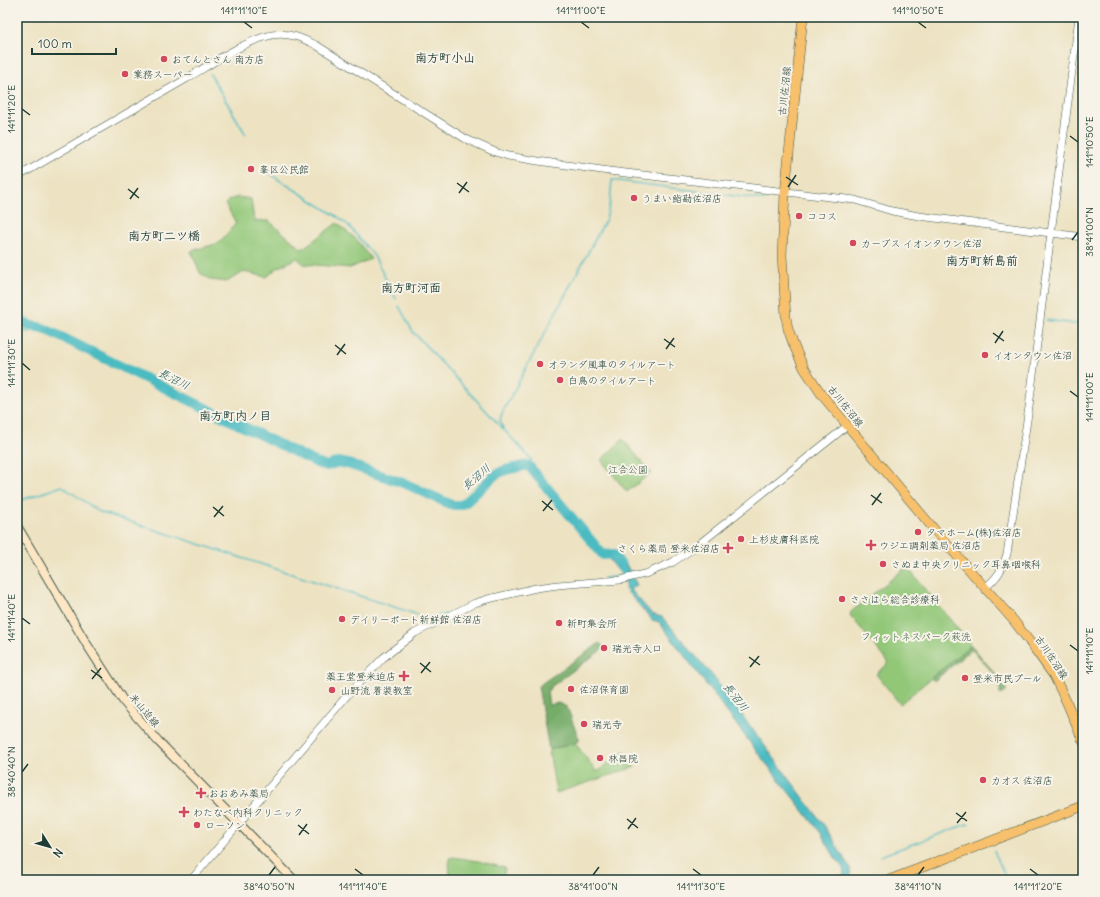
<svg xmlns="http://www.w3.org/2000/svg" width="1100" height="897" font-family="Delius,'Klee One',sans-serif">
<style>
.green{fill:#92c778;stroke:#588256}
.forest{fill:#75ac68;stroke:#4a744e}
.water{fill:#4cbbc2;stroke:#367c7b}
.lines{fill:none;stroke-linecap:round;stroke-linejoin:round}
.stream{stroke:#4cbbc2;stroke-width:1.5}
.river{stroke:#4cbbc2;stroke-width:10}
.tertiary-casing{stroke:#3e5649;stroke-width:8}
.secondary-casing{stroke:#3e5649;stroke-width:10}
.primary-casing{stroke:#3e5649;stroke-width:10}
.tertiary{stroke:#fff;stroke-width:7}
.secondary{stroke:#fce6c4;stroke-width:8}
.primary{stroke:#f7c06c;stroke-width:9}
.ticks{fill:none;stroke:#1f3d34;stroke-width:1.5}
.poi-dot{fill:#d1495b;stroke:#f7f3e8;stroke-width:1.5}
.labels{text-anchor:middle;stroke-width:4;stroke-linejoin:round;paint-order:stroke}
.poi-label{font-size:10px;fill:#1f3d34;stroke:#f7f3e8;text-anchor:start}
.street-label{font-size:10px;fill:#1f3d34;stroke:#f7f3e8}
.park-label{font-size:10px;fill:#365942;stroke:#f7f3e8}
.water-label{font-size:11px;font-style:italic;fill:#2a5c58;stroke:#f7f3e8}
.quarter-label{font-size:12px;font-weight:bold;fill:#1f3d34;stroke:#f7f3e8}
.neatline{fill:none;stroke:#1f3d34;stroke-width:1.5}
.ticks-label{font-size:10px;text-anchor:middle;fill:#1f3d34}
</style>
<rect width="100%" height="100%" fill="#f7f3e8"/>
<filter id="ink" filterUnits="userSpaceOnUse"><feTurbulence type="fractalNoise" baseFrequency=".025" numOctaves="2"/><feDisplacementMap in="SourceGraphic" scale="8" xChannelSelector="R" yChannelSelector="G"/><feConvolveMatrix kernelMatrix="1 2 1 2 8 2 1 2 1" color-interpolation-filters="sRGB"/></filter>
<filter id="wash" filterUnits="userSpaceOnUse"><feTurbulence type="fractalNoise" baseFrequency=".012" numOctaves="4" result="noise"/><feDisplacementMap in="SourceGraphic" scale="16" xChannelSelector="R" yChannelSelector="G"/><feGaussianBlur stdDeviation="0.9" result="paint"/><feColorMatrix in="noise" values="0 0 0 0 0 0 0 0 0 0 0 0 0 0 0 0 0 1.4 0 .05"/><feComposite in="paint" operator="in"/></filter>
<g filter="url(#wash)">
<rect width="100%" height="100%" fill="#ede3c3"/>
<g class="green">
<path d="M238,197l13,2 3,22h15l33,28 35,-26 19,16 15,20 -21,9 -46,-4 -7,-6 -20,10 -10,9 -23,-5 -18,10 -15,-2 -11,-7 -9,-22 28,-8 17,-20 -11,-19 6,-5z"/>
<path d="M623,439l28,34 -24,19 -26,-32z"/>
<path d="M907,567l64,78 -71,59 -24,-30 13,-11 -39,-48 1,-3 54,-44z"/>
<path d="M575,743l22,29 27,-21 11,16 -79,26 -7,-43z"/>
<path d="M453,857l25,4 27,7 -2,12h-53l-1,-22z"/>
</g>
<g class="forest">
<path d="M600,643l4,5 -52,38 -5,6 2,13 9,-2 9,4c5,11 7,22 13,33l-5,3 -26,7 -11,-64z"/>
<path d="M971,645l26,31 9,13v2l-6,3v-13l-28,-32 -38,32 -3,-3z"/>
</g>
<path class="water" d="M616,553l11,13 10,19 -7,4 22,25 10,3 50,58 112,150 26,43 1,12h-9l2,-8 -2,-7 -6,-6 -16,-27 -66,-84 -95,-126 -7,-2 -27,-31 1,-5 -6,-11 -11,-14z"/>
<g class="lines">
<g class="stream">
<path d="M210,74l36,61"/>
<path d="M264,163l6,10 6,5 62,39 10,8 26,31 22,43"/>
<path d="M399,306l14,26 119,128"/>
<path d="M1046,320l37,5"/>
<path d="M17,333l14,-2 12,-3"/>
<path d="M503,428l-3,-8 2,-7 104,-194 4,-17 2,-22 153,20"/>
<path d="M19,501l43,-15 38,26 328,106 17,-4"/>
<path d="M604,578l20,-2"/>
<path d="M994,851l13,29"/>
<path d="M880,856l87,-32 2,1"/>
</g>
<path class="river" d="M17,320l15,6 11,2 276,136 8,2 11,-4 10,2 58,20 46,21h9l5,-3 29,-27 10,-5 23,-5 75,90 10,-1 8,11"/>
</g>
</g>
<g filter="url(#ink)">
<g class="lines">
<g class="tertiary-casing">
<g id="tertiary">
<path d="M1079,17l-28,216 32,4"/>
<path d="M17,177c56,-32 112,-65 169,-98 23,-14 60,-39 86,-44 16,-3 30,3 44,10l150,94 29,13 13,4 30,5 71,10 246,29 37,11 27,5 132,17 -22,174 -22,147c-5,16 -9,23 -22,34"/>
<path d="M191,880l159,-188 33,-34 32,-25 60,-30 13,-4 48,-11 22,-3 62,-5 28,-7 25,-11 25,-17 149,-119"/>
</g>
</g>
<g class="secondary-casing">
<path id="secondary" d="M17,526l69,117 38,59 34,39 136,139"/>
</g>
<g class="primary-casing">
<g id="primary">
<path d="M803,17l-18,176 -3,62 4,62 2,12 6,17 10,22 18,27 116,139 76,87 15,20 25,35 13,27 16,38"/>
<path d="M889,880l194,-74"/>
</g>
</g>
<use href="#tertiary" class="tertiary"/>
<use href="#secondary" class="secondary"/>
<use href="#primary" class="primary"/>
</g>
</g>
<path class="ticks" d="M244,22l8,6M581,22l8,6M918,22l8,6M22,109l8,6M1070,136l8,6M786,177l12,8M457,183l12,9M788,187l8,-12M128,189l11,9M459,193l8,-11M130,199l8,-11M1072,240l6,-8M993,333l11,8M664,339l11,8M995,343l8,-12M335,345l11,9M666,349l8,-11M337,355l8,-11M22,363l8,7M1070,391l8,6M871,495l11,8M542,501l11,9M872,505l9,-12M213,507l11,9M543,511l9,-11M214,517l9,-11M22,618l8,6M1070,645l8,6M749,657l11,8M420,663l11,9M750,667l9,-11M91,670l11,8M421,673l9,-11M92,679l9,-11M22,772l6,-8M956,813l11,8M627,819l11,9M957,823l9,-11M298,825l11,9M628,829l8,-11M299,835l8,-11M355,869l8,6M693,869l8,6M1030,869l8,6M269,875l6,-8M593,875l6,-8M918,875l6,-8"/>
<g class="poi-dot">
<circle cx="164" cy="59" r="4"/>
<circle cx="125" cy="74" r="4"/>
<circle cx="251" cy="169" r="4"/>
<circle cx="634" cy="198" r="4"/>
<circle cx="799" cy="216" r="4"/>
<circle cx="853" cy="243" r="4"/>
<circle cx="985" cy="355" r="4"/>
<circle cx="540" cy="364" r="4"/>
<circle cx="560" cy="380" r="4"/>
<circle cx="918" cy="532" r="4"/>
<circle cx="741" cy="539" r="4"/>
<path d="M869 539h4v4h4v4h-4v4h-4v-4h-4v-4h4z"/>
<path d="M726 542h4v4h4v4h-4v4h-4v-4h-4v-4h4z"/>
<circle cx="883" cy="564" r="4"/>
<circle cx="842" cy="599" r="4"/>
<circle cx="342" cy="619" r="4"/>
<circle cx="559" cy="623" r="4"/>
<circle cx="604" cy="648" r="4"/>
<path d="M402 670h4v4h4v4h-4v4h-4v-4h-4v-4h4z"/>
<circle cx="965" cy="678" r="4"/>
<circle cx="571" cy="689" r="4"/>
<circle cx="332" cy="690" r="4"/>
<circle cx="584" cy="724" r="4"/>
<circle cx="600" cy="758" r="4"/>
<circle cx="983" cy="780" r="4"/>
<path d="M199 787h4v4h4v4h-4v4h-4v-4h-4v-4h4z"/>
<path d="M182 806h4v4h4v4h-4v4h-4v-4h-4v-4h4z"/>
<circle cx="197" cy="825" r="4"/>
</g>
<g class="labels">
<g class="poi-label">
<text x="172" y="63">おてんとさん 南方店</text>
<text x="133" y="78">業務スーパー</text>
<text x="259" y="173">峯区公民館</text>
<text x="642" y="202">うまい鮨勘佐沼店</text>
<text x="807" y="220">ココス</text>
<text x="861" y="247">カーブス イオンタウン佐沼</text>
<text x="993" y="359">イオンタウン佐沼</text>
<text x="548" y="368">オランダ風車のタイルアート</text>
<text x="568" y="384">白鳥のタイルアート</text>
<text x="926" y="536">タマホーム(株)佐沼店</text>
<text x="749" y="543">上杉皮膚科医院</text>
<text x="879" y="549">ウジエ調剤薬局 佐沼店</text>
<text x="720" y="552" text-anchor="end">さくら薬局 登米佐沼店</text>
<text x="891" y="568">さぬま中央クリニック耳鼻咽喉科</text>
<text x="850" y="603">ささはら総合診療科</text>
<text x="350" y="623">デイリーポート新鮮館 佐沼店</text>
<text x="567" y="627">新町集会所</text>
<text x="612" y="652">瑞光寺入口</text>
<text x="396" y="680" text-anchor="end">薬王堂登米迫店</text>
<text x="973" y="682">登米市民プール</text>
<text x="579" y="693">佐沼保育園</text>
<text x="340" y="694">山野流 着装教室</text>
<text x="592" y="728">瑞光寺</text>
<text x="608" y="762">林昌院</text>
<text x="991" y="784">カオス 佐沼店</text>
<text x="209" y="797">おおあみ薬局</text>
<text x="193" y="816">わたなべ内科クリニック</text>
<text x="205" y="829">ローソン</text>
</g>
<g class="street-label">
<text transform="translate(784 91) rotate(-84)" y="4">古川佐沼線</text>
<text transform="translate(846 406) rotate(51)" y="4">古川佐沼線</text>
<text transform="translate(1052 657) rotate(56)" y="4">古川佐沼線</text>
<text transform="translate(145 710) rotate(50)" y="4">米山迫線</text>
</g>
<g class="park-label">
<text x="628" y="473">江合公園</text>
<text x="916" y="640">フィットネスパーク萩洗</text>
</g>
<g class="water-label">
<text transform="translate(174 379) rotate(26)" y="4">長沼川</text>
<text transform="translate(476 477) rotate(-41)" y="4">長沼川</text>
<text transform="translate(736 697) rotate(52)" y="4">長沼川</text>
</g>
<g class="quarter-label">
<text x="445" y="62">南方町小山</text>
<text x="164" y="240">南方町二ツ橋</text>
<text x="982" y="265">南方町新島前</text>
<text x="411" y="292">南方町河面</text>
<text x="235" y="420">南方町内ノ目</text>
</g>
</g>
<rect width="1100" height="897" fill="none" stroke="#f7f3e8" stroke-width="44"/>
<g transform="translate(50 847) rotate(127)" stroke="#f7f3e8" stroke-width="3" paint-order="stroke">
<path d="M0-3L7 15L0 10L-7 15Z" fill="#1f3d34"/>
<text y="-6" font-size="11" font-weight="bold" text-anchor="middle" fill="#1f3d34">N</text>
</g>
<path d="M32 48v6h84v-6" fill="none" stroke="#1f3d34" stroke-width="2"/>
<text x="38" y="48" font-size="12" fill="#1f3d34" stroke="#f7f3e8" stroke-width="3" paint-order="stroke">100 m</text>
<rect x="22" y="22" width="1056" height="853" class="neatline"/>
<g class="ticks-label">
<text x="244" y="14">141°11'10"E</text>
<text x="581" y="14">141°11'00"E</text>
<text x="918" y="14">141°10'50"E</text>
<text transform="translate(11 109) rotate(-90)" y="4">141°11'20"E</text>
<text transform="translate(1089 142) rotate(-90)" y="4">141°10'50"E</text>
<text transform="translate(1089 232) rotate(-90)" y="4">38°41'00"N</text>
<text transform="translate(11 363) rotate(-90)" y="4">141°11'30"E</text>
<text transform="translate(1089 397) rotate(-90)" y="4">141°11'00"E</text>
<text transform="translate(11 618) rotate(-90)" y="4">141°11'40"E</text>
<text transform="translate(1089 651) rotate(-90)" y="4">141°11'10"E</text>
<text transform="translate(11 772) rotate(-90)" y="4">38°40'40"N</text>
<text x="269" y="890">38°40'50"N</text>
<text x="363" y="890">141°11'40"E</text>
<text x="593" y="890">38°41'00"N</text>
<text x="701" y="890">141°11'30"E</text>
<text x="918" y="890">38°41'10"N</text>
<text x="1038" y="890">141°11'20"E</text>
</g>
</svg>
